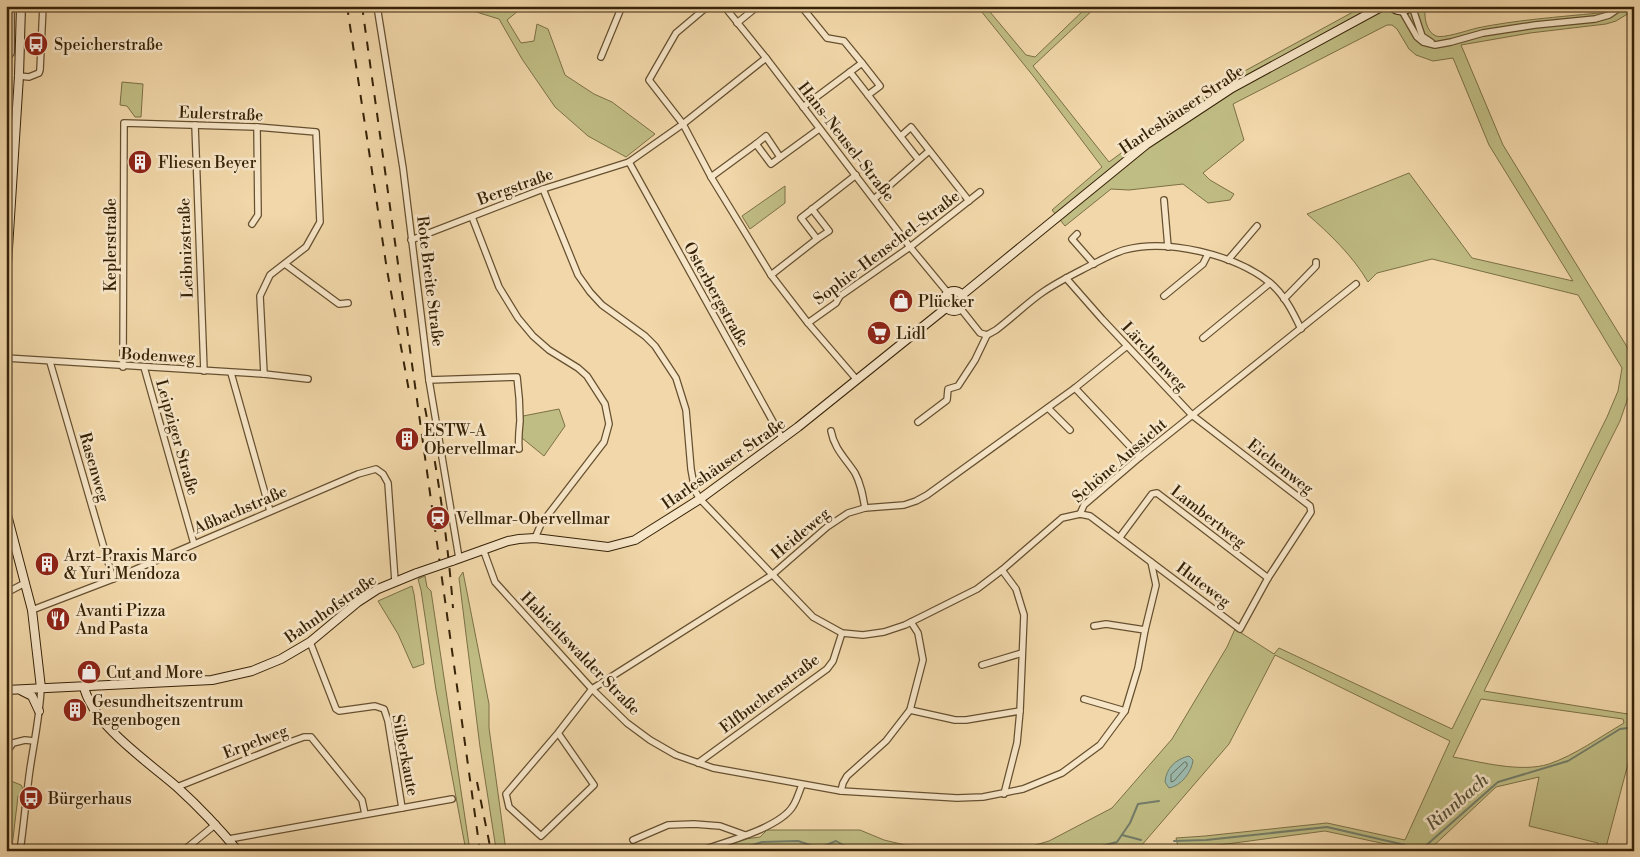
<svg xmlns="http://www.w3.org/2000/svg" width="1640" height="857" font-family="'Libre Bodoni',serif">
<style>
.green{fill:#c0bd84;stroke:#7c7046;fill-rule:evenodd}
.water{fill:#9bb9ac;stroke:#737d6a}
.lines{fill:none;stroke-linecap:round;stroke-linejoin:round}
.shore{stroke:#696e5a;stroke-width:1}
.stream{stroke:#737d6a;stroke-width:2}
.street-casing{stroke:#665030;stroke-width:8}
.secondary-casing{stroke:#372308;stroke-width:10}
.street{stroke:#f6e5c7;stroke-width:5.5}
.secondary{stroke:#f6e5c7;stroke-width:8}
.rail{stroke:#372308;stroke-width:2;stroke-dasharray:9 9;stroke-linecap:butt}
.secondary-bridge-casing{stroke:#372308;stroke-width:10;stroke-linecap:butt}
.secondary-bridge{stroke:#f6e5c7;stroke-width:8}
.labels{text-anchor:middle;stroke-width:5;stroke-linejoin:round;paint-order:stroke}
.poi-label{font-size:16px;fill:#372308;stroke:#f6e5c7;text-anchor:start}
.street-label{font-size:16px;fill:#372308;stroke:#f6e5c7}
.water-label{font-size:18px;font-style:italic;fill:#555039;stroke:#f6e5c7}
</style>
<rect width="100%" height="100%" fill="#f1d7a9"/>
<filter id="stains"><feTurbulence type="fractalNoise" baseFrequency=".004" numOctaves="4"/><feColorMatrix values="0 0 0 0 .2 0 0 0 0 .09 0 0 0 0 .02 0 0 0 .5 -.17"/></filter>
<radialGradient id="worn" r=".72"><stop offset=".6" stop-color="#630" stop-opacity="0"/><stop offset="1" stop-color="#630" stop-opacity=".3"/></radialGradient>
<g class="green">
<path d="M468,6h56l-17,14 14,23 13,-2 3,-17 11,5 17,46 29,19 18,8 43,32 -29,23 -38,-21 -33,-29 -33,-48 -23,-40 -26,-8z"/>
<path d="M977,6h8l41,49 9,2 53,-51h9l-64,60 76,96 65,-48 67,-41 123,-67h62c-3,9 0,26 10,30 6,3 33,-6 41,-8 39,-8 81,-11 122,-15l14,-7h21v11l-5,-4 -13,8 -10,3 -76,9 -69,12 42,100 126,205h4l1,-3v33l-14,41 -136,270 150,24v26l-29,110h-8l1,-8 -69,-17 10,-49 -43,10 -68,64h-24v-3l-79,-17 -121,16h-26l-2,-9 29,-2 122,-13 78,17 45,-99 -175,-86 -46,89 -88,102 -10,5h-421l35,-12 15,-2 7,-7h93l24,10 21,5 72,4 55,-3 17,-5 63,-33 60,-69 55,-92 8,-18 39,25 5,-6 173,81 155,-312 11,-26 4,-23 -44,-73 -146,-36 -55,14 -9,9c-15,-26 -39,-49 -61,-68l102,-41 63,85 101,23 -84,-136 -36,-87 -20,3 -17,-6 -7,-6 -12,-20 -5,-4h-5l-154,79 11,36 -41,33 7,7 24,14 -4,6 -22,3 -25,-19 -54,6 -18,-1 -46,37 -13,-16 50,-43 -68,-90zM1481,699l142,20 1,4c-24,14 -49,32 -75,41 -28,9 -68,-2 -96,-7z"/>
<path d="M122,82l21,2 -2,33h-6l-8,-11 -7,-1z"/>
<path d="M785,186v17l-35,26 -8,-13z"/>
<path d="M559,409l6,17 -21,30 -22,-18 1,-22z"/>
<path d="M463,572l26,132v24l17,123h-9l-1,-2 -16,-102 -21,-169z"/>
<path d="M425,576l2,11 4,4 39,260h-4l-30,-161 -15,-100 -3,-11z"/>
<path d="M412,586l2,8 10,70 -11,4 -15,-34 -20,-33z"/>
<path d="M6,779l15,6 2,4 -1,7h-4l-6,51 4,1v3h-10z"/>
</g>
<path class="water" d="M1189,756l4,4c-1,12 -12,26 -24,28l-4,-6c1,-14 11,-23 24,-26z"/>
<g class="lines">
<path class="shore" d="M1185,762l2,1v3l-13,15 -3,1v-7z"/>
<g class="stream">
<path d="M1122,835l19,5"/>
<path d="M1174,841l32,-1 121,-13 78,18"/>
<path d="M1413,847l9,2 76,-67 70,-21 52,-32 8,-1"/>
<path d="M734,851l28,-9 36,-1 21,7 17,-7 18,10"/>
<path d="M1082,851l35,-9 13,-19 8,-19 21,-3"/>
</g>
<g class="street-casing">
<g id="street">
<path d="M377,6l26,162 26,212 30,178"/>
<path d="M708,6l-32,27 -27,47 34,44 28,53 60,98 37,48 49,57"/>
<path d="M724,6l42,52 144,189 38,46"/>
<path d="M801,6l26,32 17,3 18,22"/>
<path d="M1412,6l10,30 9,6"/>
<path d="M1402,11l15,26 6,5 12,3 16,-3 32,-9 52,-8 60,-6 14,-4 13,-9"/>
<path d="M737,23l21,-17"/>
<path d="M601,57l21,-51"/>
<path d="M6,60l5,-7v-47"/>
<path d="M850,72l18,23"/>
<path d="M19,76l10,1 10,-4 1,-3 3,-64"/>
<path d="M803,107l59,-44 18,23 -12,9 50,64"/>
<path d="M195,125l9,246"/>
<path d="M901,136l10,-9 58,74"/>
<path d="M756,144l10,-8 14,21"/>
<path d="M629,162l153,276"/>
<path d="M711,177l45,-33 15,20 48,-35"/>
<path d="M874,199l55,-48"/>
<path d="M1164,200l4,47"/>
<path d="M812,209l17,22 -12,8"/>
<path d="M472,217l27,70 19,31 15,18 16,14 29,18 9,8 18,28 4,20 -5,18 -63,82 -6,14"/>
<path d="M252,224l6,-9 -1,-88"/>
<path d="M1077,234l-5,5 22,25"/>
<path d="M411,240l132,-51 86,-27 54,-38 83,-66"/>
<path d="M1228,260l29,-34"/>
<path d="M285,264l54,40 9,-1"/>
<path d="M771,275l46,-36 -16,-21 55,-43"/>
<path d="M1066,278l36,41 90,96 118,91 1,6 -43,66 -28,51 -89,-67"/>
<path d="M1164,296l39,-32 5,-10"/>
<path d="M1284,299l32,-33v-4"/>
<path d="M961,309l19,24 7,2 9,-5c16,-12 31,-27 47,-38 16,-11 33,-19 50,-28 10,-5 21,-11 31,-14 43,-12 111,5 145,32 15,12 24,30 32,47"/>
<path d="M808,323l28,-20 4,-7 70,-49 70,-55"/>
<path d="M1203,338l67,-55"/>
<path d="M6,358l258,16 44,5"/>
<path d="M50,362l63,217"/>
<path d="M123,367l1,-244 133,4 59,5 4,90 -14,25 -36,28 -10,21 4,78"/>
<path d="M144,367l50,177"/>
<path d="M231,373l39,138"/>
<path d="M429,380l88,-3c2,15 3,29 3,44 -1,10 -2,18 -1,28"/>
<path d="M1075,388l65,69"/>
<path d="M1048,408l22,22"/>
<path d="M918,422l29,-22 1,-11 10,-3 17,-26 12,-25"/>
<path d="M831,431c3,17 14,27 24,42 6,11 8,23 10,35"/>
<path d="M1080,514l4,-9 56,-48 216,-173"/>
<path d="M1120,537l32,-43 5,-1 111,85"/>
<path d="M483,549l12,33 97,107 35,34 23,17 26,15 37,13 128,23 116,7 26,-1 40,-8 39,-16 38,-28 25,-34 13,-43 7,-38 11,-45 -5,-23 -61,-46 -10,-2 -18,4 -60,52 -25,19 -72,36 -21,7 -21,3 -21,-2 -29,-16 -113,-118 -5,-8 -4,-22 -5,-59 -10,-32 -21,-32 -10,-10 -43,-31 -12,-13 -12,-17 -35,-86"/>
<path d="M1002,570l14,19 8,26 -4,96 -3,32 -13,51"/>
<path d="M6,593l19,-10"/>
<path d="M32,610l81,-31 245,-105 18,-5 7,5 5,9 7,98"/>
<path d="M1094,626l12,-2 39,6"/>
<path d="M310,642l26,67 3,2 36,-5 9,3 4,12 14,87"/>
<path d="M982,665l40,-12"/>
<path d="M1084,699l41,12"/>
<path d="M910,710l45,10h11l54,-9"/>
<path d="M558,733l36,52 -53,51 -32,-29 -3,-13 52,-61 34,-44 180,-114 55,-48 21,-14 17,-5 39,-3 12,-4 11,-6 148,-107 52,-42"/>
<path d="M6,753l7,-10 12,-3 9,1"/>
<path d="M698,763l129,-94 6,-8 9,-28"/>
<path d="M177,787l113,-45 14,-5h7l51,63 3,14"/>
<path d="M841,791l2,-8 4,-7 39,-35 24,-31 13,-50 -5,-27 -7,-11"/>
<path d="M229,839l223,-40"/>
<path d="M633,840l35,-15 26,-1 26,2 25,9"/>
<path d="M20,851c4,-27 6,-54 10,-82 4,-27 10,-54 11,-81"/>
<path d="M183,851l33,-27"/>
<path d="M699,851c24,-8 81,-23 94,-45 4,-6 6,-14 9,-21"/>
</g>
</g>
<g class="secondary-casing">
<g id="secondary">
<path d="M1391,6c6,6 14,6 20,0"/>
<path d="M6,280l13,-204 2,-70"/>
<circle cx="954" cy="301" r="10"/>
<path d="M962,295l185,-151 85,-56 151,-82"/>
<path d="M6,511l26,99 9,78"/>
<path d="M452,561l56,-20 11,-2 16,-1 73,9 27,-7 65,-41 98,-72 148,-119"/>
<path d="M84,687c9,38 63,74 93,100 22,20 42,41 61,64"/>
<path d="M6,690l206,-10 40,-9 29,-12 29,-17 48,-40 20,-13 39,-16"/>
<path d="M22,691l10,5 7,15"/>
</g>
</g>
<use href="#street" class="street"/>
<use href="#secondary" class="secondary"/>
<g class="rail">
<path d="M347,6l40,264 22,121"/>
<path d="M362,6l118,845"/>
<path d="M425,408c13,66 23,133 28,200"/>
<path d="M477,782l14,69"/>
</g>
<g class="secondary-bridge-casing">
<path id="secondary-bridge" d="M417,573l35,-12"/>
</g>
<use href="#secondary-bridge" class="secondary-bridge"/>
</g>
<defs>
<g id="bus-disc" transform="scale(1.25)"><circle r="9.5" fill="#8f2418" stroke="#f6e5c7"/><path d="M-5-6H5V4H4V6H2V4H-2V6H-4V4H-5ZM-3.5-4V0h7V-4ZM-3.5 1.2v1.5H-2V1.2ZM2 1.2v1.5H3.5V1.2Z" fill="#fff"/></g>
<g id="building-disc" transform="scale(1.25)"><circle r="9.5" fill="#8f2418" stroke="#f6e5c7"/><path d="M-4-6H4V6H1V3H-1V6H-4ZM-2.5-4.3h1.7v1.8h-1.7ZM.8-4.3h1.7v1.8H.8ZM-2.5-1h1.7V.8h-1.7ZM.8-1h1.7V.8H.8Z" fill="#fff"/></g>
<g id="shop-disc" transform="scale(1.25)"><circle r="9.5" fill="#8f2418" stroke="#f6e5c7"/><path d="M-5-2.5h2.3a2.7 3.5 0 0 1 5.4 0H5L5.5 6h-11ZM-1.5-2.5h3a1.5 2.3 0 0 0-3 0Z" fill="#fff"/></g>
<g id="supermarket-disc" transform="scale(1.25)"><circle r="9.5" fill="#8f2418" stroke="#f6e5c7"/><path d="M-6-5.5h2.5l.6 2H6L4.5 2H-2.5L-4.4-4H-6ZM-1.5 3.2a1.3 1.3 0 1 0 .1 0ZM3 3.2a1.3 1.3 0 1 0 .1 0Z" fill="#fff"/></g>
<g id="station-disc" transform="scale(1.25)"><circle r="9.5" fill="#8f2418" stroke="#f6e5c7"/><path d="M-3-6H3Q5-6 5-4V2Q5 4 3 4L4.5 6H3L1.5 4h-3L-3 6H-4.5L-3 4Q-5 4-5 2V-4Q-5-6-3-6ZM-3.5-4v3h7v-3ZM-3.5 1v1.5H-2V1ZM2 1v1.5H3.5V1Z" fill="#fff"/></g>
<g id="restaurant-disc" transform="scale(1.25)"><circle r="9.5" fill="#8f2418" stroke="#f6e5c7"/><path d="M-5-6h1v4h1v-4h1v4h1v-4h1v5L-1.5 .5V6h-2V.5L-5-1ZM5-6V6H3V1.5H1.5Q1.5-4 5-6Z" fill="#fff"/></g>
</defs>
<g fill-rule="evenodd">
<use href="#bus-disc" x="36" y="44"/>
<use href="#building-disc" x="140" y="162"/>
<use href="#shop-disc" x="901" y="301"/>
<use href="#supermarket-disc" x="879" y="333"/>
<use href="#building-disc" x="407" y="439"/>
<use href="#station-disc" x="438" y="518"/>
<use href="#building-disc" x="47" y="564"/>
<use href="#restaurant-disc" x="58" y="619"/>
<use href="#shop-disc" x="89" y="672"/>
<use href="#building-disc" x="75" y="710"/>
<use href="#bus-disc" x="31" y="798"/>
</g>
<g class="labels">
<g class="poi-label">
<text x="54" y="50">Speicherstraße</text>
<text x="158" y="168">Fliesen Beyer</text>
<text x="918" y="307">Plücker</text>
<text x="896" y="339">Lidl</text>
<text x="424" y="436">ESTW-A<tspan x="424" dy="18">Obervellmar</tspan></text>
<text x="456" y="524">Vellmar-Obervellmar</text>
<text x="64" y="561">Arzt-Praxis Marco<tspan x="64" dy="18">&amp; Yuri Mendoza</tspan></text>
<text x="76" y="616">Avanti Pizza<tspan x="76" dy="18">And Pasta</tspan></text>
<text x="106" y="678">Cut and More</text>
<text x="92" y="707">Gesundheitszentrum<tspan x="92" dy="18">Regenbogen</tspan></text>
<text x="48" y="804">Bürgerhaus</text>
</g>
<g class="street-label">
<text transform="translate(1181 109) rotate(-34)" y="6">Harleshäuser Straße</text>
<text transform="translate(221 113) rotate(2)" y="6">Eulerstraße</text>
<text transform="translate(847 141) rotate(52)" y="6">Hans-Neusel-Straße</text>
<text transform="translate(515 186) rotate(-20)" y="6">Bergstraße</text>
<text transform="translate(110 245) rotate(-90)" y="6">Keplerstraße</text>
<text transform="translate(886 247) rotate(-37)" y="6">Sophie-Henschel-Straße</text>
<text transform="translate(185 248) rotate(-92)" y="6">Leibnizstraße</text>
<text transform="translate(431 281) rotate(83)" y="6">Rote Breite Straße</text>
<text transform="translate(717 294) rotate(61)" y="6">Osterbergstraße</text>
<text transform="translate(158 355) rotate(3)" y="6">Bodenweg</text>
<text transform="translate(1155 356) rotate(47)" y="6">Lärchenweg</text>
<text transform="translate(178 437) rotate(74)" y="6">Leipziger Straße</text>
<text transform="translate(1119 460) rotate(-41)" y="6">Schöne Aussicht</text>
<text transform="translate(723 463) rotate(-35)" y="6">Harleshäuser Straße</text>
<text transform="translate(1281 466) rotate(38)" y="6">Eichenweg</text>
<text transform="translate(95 467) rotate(74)" y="6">Rasenweg</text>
<text transform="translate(240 509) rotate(-23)" y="6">Aßbachstraße</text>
<text transform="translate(1209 516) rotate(38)" y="6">Lambertweg</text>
<text transform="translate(800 533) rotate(-40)" y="6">Heideweg</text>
<text transform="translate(1204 584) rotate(37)" y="6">Huteweg</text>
<text transform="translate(330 608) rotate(-35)" y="6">Bahnhofstraße</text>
<text transform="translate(581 653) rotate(46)" y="6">Habichtswalder Straße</text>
<text transform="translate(769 693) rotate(-37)" y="6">Elfbuchenstraße</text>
<text transform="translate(255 741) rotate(-21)" y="6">Erpelweg</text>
<text transform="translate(406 755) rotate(79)" y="6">Silberkaute</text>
</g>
<g class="water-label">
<text transform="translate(1457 802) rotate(-41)" y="6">Rinnbach</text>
</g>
</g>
<rect width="1640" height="857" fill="none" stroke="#f1d7a9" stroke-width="25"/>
<rect x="8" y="8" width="1625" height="842" fill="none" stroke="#372308" stroke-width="2.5"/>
<rect x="12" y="12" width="1615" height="832" fill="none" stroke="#372308"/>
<rect width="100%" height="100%" filter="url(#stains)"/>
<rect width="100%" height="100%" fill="url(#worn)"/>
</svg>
